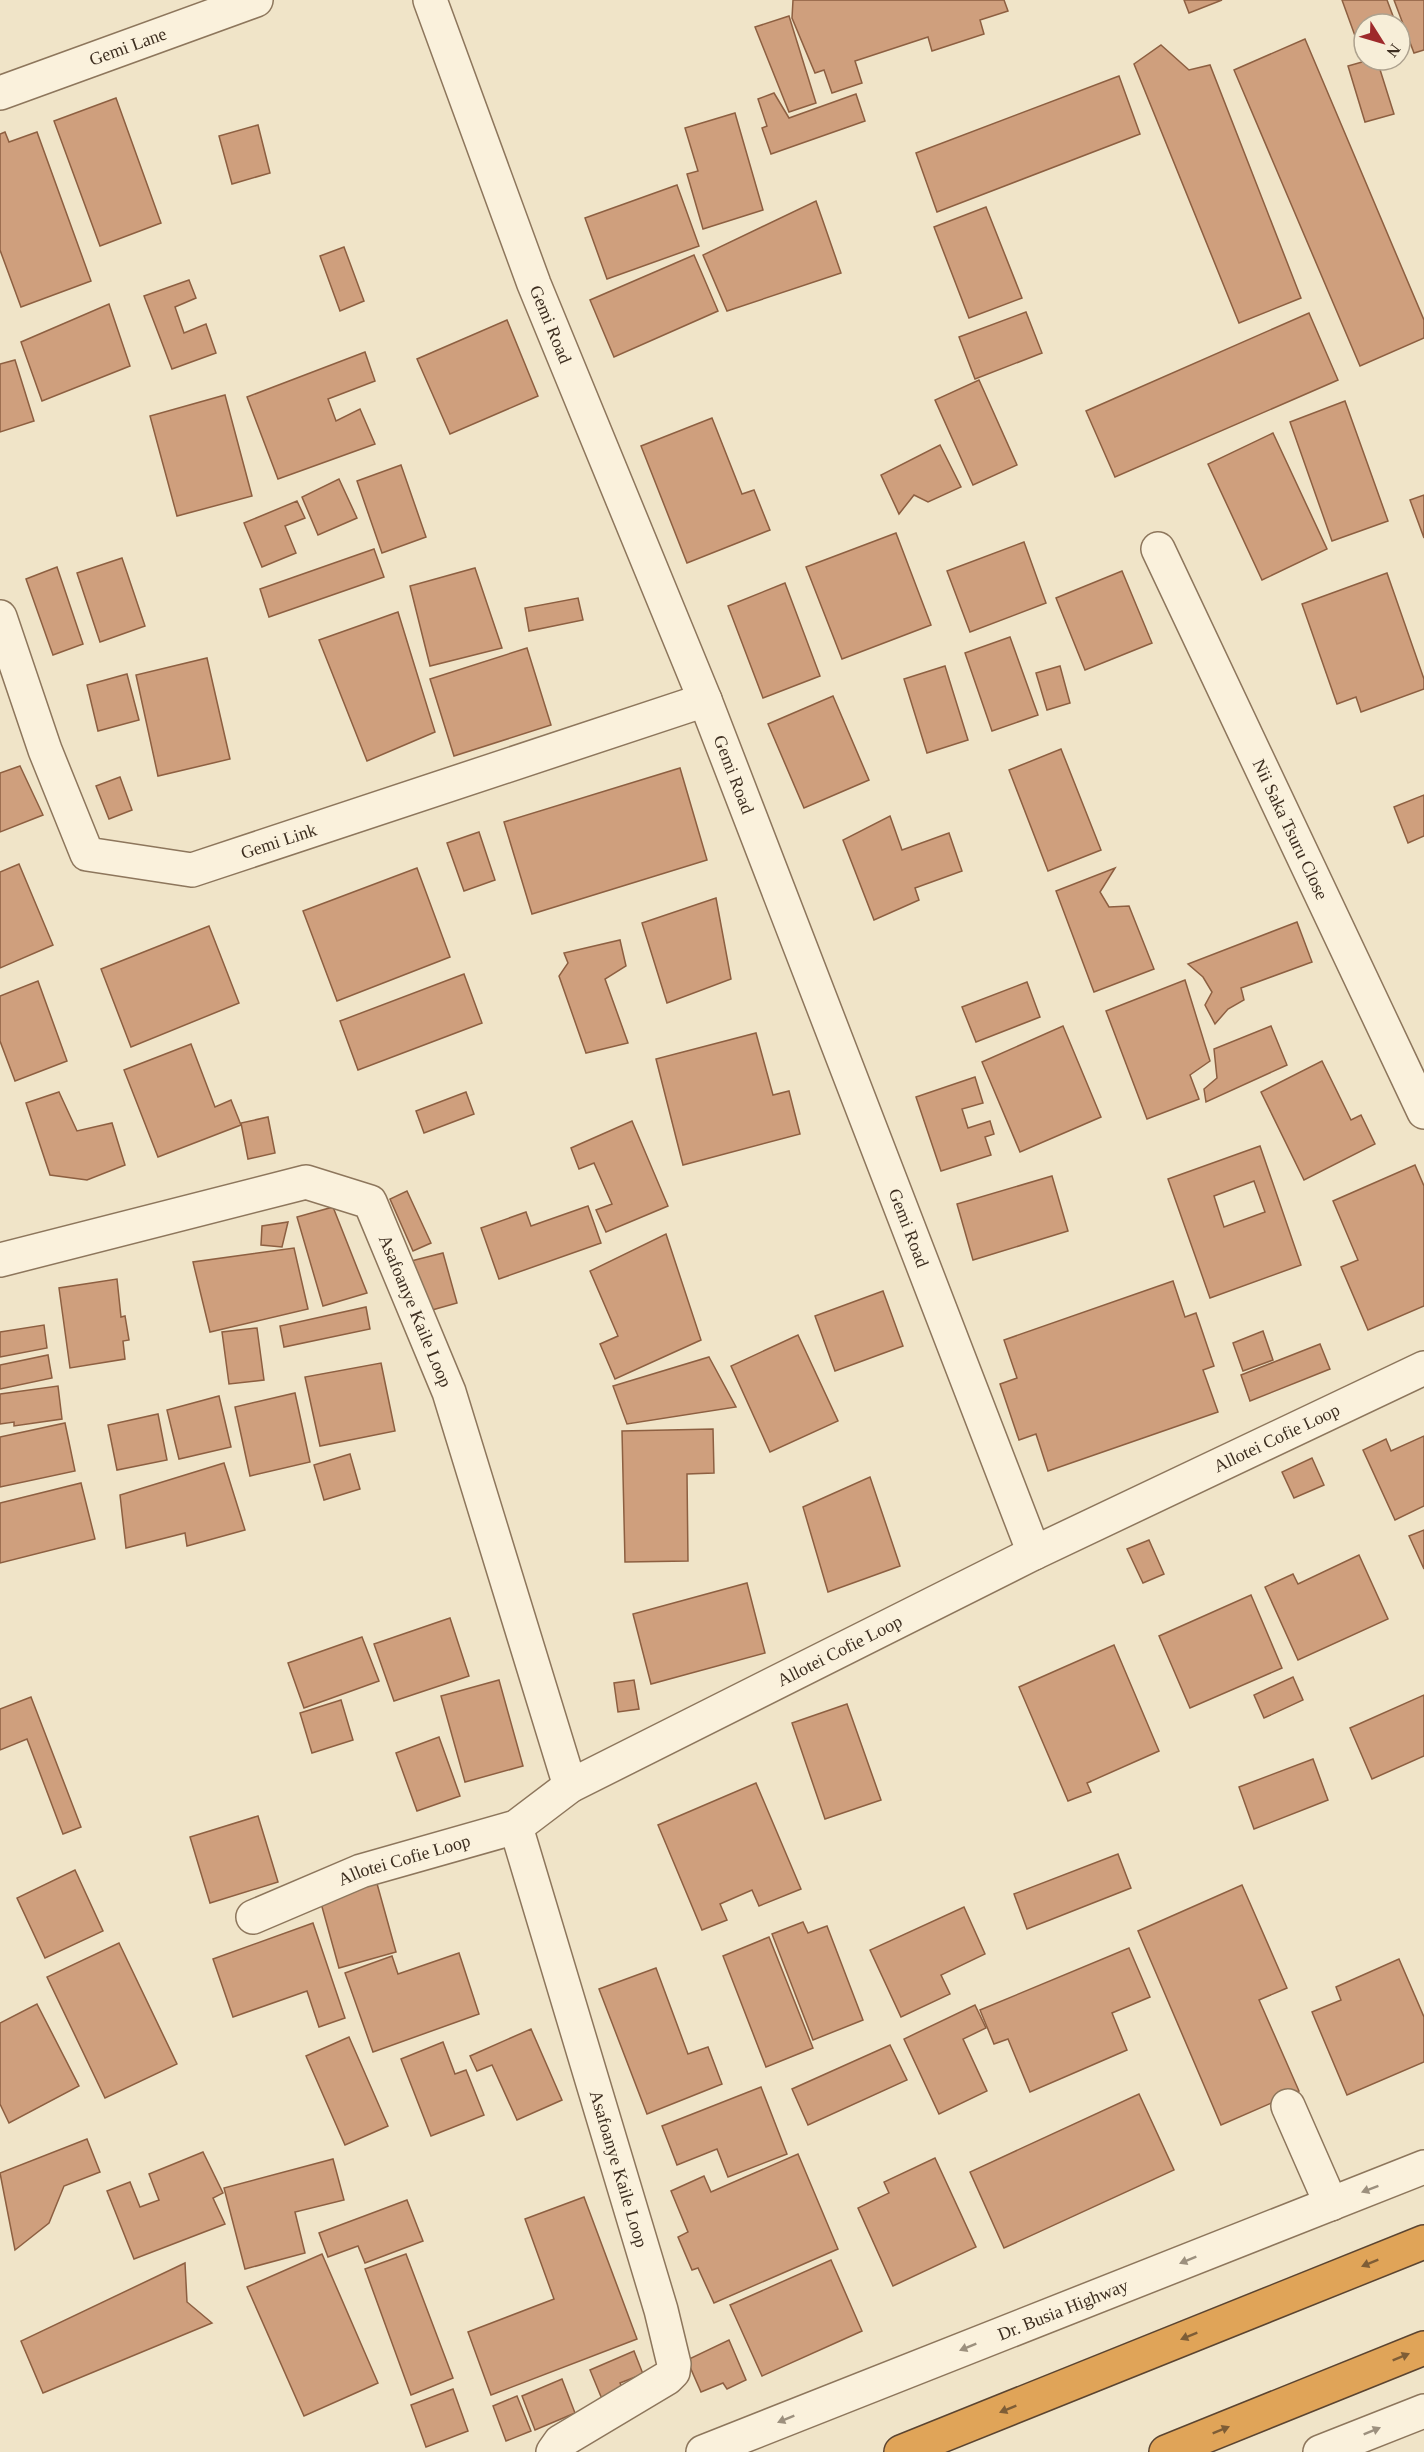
<svg xmlns="http://www.w3.org/2000/svg" width="1424" height="2452" font-family="'Times New Roman',serif">
<style>
.building{fill:#cf9f7d;stroke:#8d5f41;stroke-width:1.5;fill-rule:evenodd}
.lines{fill:none;stroke-linecap:round;stroke-linejoin:round}
.minor-casing{stroke:#8d765c;stroke-width:36}
.highway-casing{stroke:#5b4430;stroke-width:36}
.minor{stroke:#faf1dc;stroke-width:33}
.highway{stroke:#e0a458;stroke-width:33}
.oneway{fill:#9c907e}
.oneway2{fill:#7e5d36}
.labels{text-anchor:middle;stroke-width:6;stroke-linejoin:round;paint-order:stroke}
.street-label{font-size:18px;fill:#3d2e20;stroke:#f7eed8}
</style>
<rect width="100%" height="100%" fill="#f0e4c8"/>
<g class="building">
<path d="M793,0h211l4,11 -28,9 4,14 -52,17 -4,-14 -73,24 7,22 -30,10 -8,-23 -9,3 -23,-55z"/>
<path d="M1184,0h38l-33,13z"/>
<path d="M1342,0h45l9,24h-32v30l-2,1z"/>
<path d="M1394,0h30v50l-10,3z"/>
<path d="M789,16l27,87 -27,9 -34,-85z"/>
<path d="M1305,39l119,281v18l-64,28 -126,-296z"/>
<path d="M1161,45l28,25 21,-5 91,233 -62,25 -105,-259z"/>
<path d="M1369,60h8l17,54 -29,8 -17,-56z"/>
<path d="M1119,76l21,58 -203,78 -21,-59z"/>
<path d="M774,93l15,25 67,-24 9,27 -94,33 -9,-26 5,-2 -9,-27z"/>
<path d="M116,98l45,125 -61,23 -46,-125z"/>
<path d="M735,113l28,97 -60,19 -16,-55 11,-3 -13,-43z"/>
<path d="M258,125l12,48 -38,11 -13,-48z"/>
<path d="M5,132l4,10 28,-10 54,149 -70,26 -21,-57v-116z"/>
<path d="M677,185l22,61 -92,33 -22,-61z"/>
<path d="M816,201l25,72 -114,38 -24,-56z"/>
<path d="M986,207l36,91 -53,20 -35,-91z"/>
<path d="M344,247l20,54 -24,10 -20,-55z"/>
<path d="M694,255l24,56 -104,46 -24,-57z"/>
<path d="M189,280l7,18 -21,9 9,26 22,-9 10,29 -44,16 -28,-73z"/>
<path d="M109,304l21,62 -88,35 -21,-59z"/>
<path d="M1026,312l16,41 -67,26 -16,-42z"/>
<path d="M1309,313l29,67 -223,97 -29,-66z"/>
<path d="M507,320l31,76 -88,38 -33,-75z"/>
<path d="M365,352l10,29 -47,18 8,22 24,-12 15,35 -97,35 -31,-82z"/>
<path d="M15,360l19,61 -34,11v-68z"/>
<path d="M979,380l38,85 -44,20 -38,-85z"/>
<path d="M225,395l27,101 -75,20 -27,-100z"/>
<path d="M1345,401l43,120 -56,20 -42,-119z"/>
<path d="M712,418l30,76 12,-4 16,40 -83,33 -46,-117z"/>
<path d="M1273,433l54,116 -65,31 -54,-116z"/>
<path d="M940,445l21,42 -33,15 -14,-7 -15,19 -18,-39z"/>
<path d="M401,465l25,72 -44,16 -25,-72z"/>
<path d="M339,479l18,39 -39,17 -16,-38z"/>
<path d="M1424,495v43l-14,-38z"/>
<path d="M297,501l8,17 -20,8 11,27 -34,14 -18,-44z"/>
<path d="M896,533l35,92 -89,34 -36,-92z"/>
<path d="M1024,542l22,61 -76,29 -23,-61z"/>
<path d="M374,549l10,28 -115,40 -9,-28z"/>
<path d="M122,558l23,68 -45,16 -23,-69z"/>
<path d="M57,567l26,77 -30,11 -27,-76z"/>
<path d="M475,568l27,80 -72,18 -20,-80z"/>
<path d="M1122,571l30,72 -67,27 -29,-72z"/>
<path d="M1387,573l37,106v10l-63,23 -5,-15 -19,7 -35,-100z"/>
<path d="M785,583l35,93 -57,22 -35,-92z"/>
<path d="M578,598l5,22 -54,11 -4,-23z"/>
<path d="M398,612l37,120 -68,29 -48,-121z"/>
<path d="M1010,637l28,78 -46,16 -27,-78z"/>
<path d="M527,648l24,77 -97,31 -24,-77z"/>
<path d="M207,658l23,101 -72,17 -22,-101z"/>
<path d="M945,666l23,74 -41,13 -23,-74z"/>
<path d="M1060,666l10,37 -23,7 -11,-37z"/>
<path d="M127,674l12,46 -41,11 -11,-46z"/>
<path d="M833,696l36,84 -65,28 -36,-84z"/>
<path d="M1061,749l40,101 -53,21 -39,-101z"/>
<path d="M20,766l23,49 -43,17v-59z"/>
<path d="M680,768l27,92 -175,54 -28,-92z"/>
<path d="M120,777l12,33 -23,9 -13,-33z"/>
<path d="M1424,795v41l-16,7 -14,-36z"/>
<path d="M890,816l12,34 47,-17 13,38 -47,17 4,12 -45,20 -31,-80z"/>
<path d="M479,832l16,48 -31,11 -17,-48z"/>
<path d="M19,864l34,81 -53,23v-96z"/>
<path d="M417,868l33,89 -113,44 -34,-90z"/>
<path d="M1115,868l-15,24 9,15 20,-1 25,63 -60,23 -38,-101z"/>
<path d="M716,898l15,81 -64,24 -25,-80z"/>
<path d="M1297,922l15,40 -71,26 3,12 -16,9 -13,15 -10,-19 7,-13 -9,-15 -15,-13z"/>
<path d="M209,926l30,77 -108,44 -30,-78z"/>
<path d="M620,940l6,26 -21,13 23,64 -42,10 -27,-77 9,-13 -4,-10z"/>
<path d="M464,974l18,49 -124,47 -18,-49z"/>
<path d="M1185,980l25,81 -20,14 9,24 -52,20 -41,-108z"/>
<path d="M38,981l29,80 -52,20 -15,-40v-45z"/>
<path d="M1027,982l13,35 -64,25 -14,-35z"/>
<path d="M1063,1026l38,91 -81,35 -38,-90z"/>
<path d="M1271,1026l16,39 -81,37 -2,-13 13,-11 -3,-29z"/>
<path d="M756,1033l17,62 16,-4 11,43 -117,31 -27,-106z"/>
<path d="M191,1044l24,63 16,-7 10,25 -83,32 -34,-87z"/>
<path d="M1322,1061l29,59 10,-5 14,29 -71,36 -43,-88z"/>
<path d="M975,1077l8,26 -21,6 6,19 22,-7 4,13 -9,3 6,18 -50,16 -25,-74z"/>
<path d="M59,1092l18,39 35,-8 13,42 -38,15 -37,-5 -24,-72z"/>
<path d="M466,1092l8,22 -50,19 -8,-22z"/>
<path d="M268,1117l7,36 -27,6 -7,-36z"/>
<path d="M632,1121l36,85 -62,26 -10,-22 16,-6 -18,-41 -15,6 -8,-21z"/>
<path d="M1260,1146l41,119 -91,33 -42,-119zM1254,1181l11,31 -41,15 -10,-31z"/>
<path d="M1415,1165l9,21v120l-56,24 -27,-63 17,-7 -25,-59z"/>
<path d="M1052,1176l16,55 -95,29 -16,-56z"/>
<path d="M407,1191l24,52 -18,8 -23,-52z"/>
<path d="M588,1206l13,37 -102,36 -18,-51 45,-16 5,14z"/>
<path d="M333,1207l34,86 -44,13 -26,-89z"/>
<path d="M288,1222l-6,25 -21,-2 1,-19z"/>
<path d="M666,1234l35,106 -86,39 -15,-35 18,-8 -28,-65z"/>
<path d="M294,1248l14,61 -98,23 -17,-70z"/>
<path d="M443,1253l14,50 -32,9 -14,-51z"/>
<path d="M117,1279l4,38 4,-1 4,24 -6,1 2,18 -55,9 -11,-80z"/>
<path d="M1173,1281l12,36 11,-4 18,53 -11,4 15,42 -170,59 -12,-37 -17,6 -19,-56 17,-6 -13,-38z"/>
<path d="M883,1291l20,55 -68,25 -20,-55z"/>
<path d="M366,1307l4,22 -86,18 -4,-21z"/>
<path d="M44,1325l3,23 -47,9v-25z"/>
<path d="M257,1328l7,52 -35,4 -7,-52z"/>
<path d="M1263,1331l10,29 -30,11 -10,-28z"/>
<path d="M798,1335l40,86 -68,31 -39,-86z"/>
<path d="M1320,1344l10,25 -80,32 -9,-26z"/>
<path d="M48,1355l4,23 -52,11v-24z"/>
<path d="M709,1357l27,50 -109,17 -14,-38z"/>
<path d="M381,1363l14,68 -75,15 -15,-69z"/>
<path d="M58,1386l4,33 -48,7v-4l-14,2v-30z"/>
<path d="M295,1393l15,69 -60,14 -15,-69z"/>
<path d="M219,1396l12,51 -52,12 -12,-49z"/>
<path d="M158,1414l9,46 -50,10 -9,-45z"/>
<path d="M65,1423l10,48 -75,16v-50z"/>
<path d="M713,1429l1,44 -27,1 1,87 -63,1 -3,-131z"/>
<path d="M1424,1436v70l-29,14 -32,-70 23,-11 5,12z"/>
<path d="M350,1454l10,35 -36,11 -10,-35z"/>
<path d="M1312,1458l12,27 -30,13 -12,-26z"/>
<path d="M224,1463l21,67 -58,16 -2,-13 -59,15 -6,-53z"/>
<path d="M870,1477l30,89 -72,26 -25,-85z"/>
<path d="M81,1483l14,56 -95,24v-60z"/>
<path d="M1424,1530v39l-15,-33z"/>
<path d="M1149,1540l15,34 -21,9 -16,-34z"/>
<path d="M1359,1555l29,64 -90,41 -33,-73 28,-13 5,10z"/>
<path d="M747,1583l18,70 -114,31 -18,-70z"/>
<path d="M1251,1595l31,73 -92,40 -31,-72z"/>
<path d="M450,1618l19,58 -75,25 -20,-57z"/>
<path d="M362,1637l17,44 -75,27 -16,-45z"/>
<path d="M1114,1645l45,106 -72,32 4,9 -23,9 -49,-114z"/>
<path d="M1293,1677l10,23 -39,18 -10,-23z"/>
<path d="M499,1680l24,86 -58,16 -24,-86z"/>
<path d="M634,1680l5,29 -21,3 -4,-29z"/>
<path d="M1424,1695v61l-52,23 -22,-51z"/>
<path d="M31,1697l50,130 -18,7 -36,-95 -27,11v-41z"/>
<path d="M341,1700l12,40 -41,13 -12,-40z"/>
<path d="M847,1704l34,96 -56,19 -33,-96z"/>
<path d="M439,1737l21,59 -43,15 -21,-58z"/>
<path d="M1313,1759l15,41 -74,29 -15,-42z"/>
<path d="M756,1783l45,106 -42,17 -7,-16 -32,14 7,16 -25,10 -44,-105z"/>
<path d="M258,1816l20,66 -68,21 -20,-66z"/>
<path d="M1118,1854l13,34 -104,41 -13,-35z"/>
<path d="M75,1870l28,61 -58,27 -28,-60z"/>
<path d="M376,1880l20,72 -57,16 -20,-72z"/>
<path d="M1242,1885l45,103 -28,12 40,91 -78,34 -83,-194z"/>
<path d="M964,1907l21,47 -44,21 9,19 -49,23 -31,-67z"/>
<path d="M803,1922l5,11 19,-7 36,94 -50,20 -41,-106z"/>
<path d="M313,1923l32,95 -26,9 -12,-36 -74,26 -20,-58z"/>
<path d="M769,1937l44,111 -47,19 -43,-111z"/>
<path d="M119,1943l58,121 -72,34 -58,-121z"/>
<path d="M1129,1948l21,49 -38,16 15,37 -97,42 -22,-53 -14,5 -14,-34z"/>
<path d="M459,1953l20,61 -106,38 -28,-79 47,-17 6,18z"/>
<path d="M1399,1959l25,58v45l-77,33 -35,-83 29,-12 -5,-13z"/>
<path d="M656,1968l32,86 20,-7 14,37 -75,30 -48,-125z"/>
<path d="M37,2004l42,82 -70,37 -9,-19v-81z"/>
<path d="M975,2005l11,23 -23,11 24,52 -48,23 -35,-75z"/>
<path d="M531,2029l31,71 -45,20 -25,-55 -15,6 -7,-15z"/>
<path d="M349,2037l39,89 -43,19 -39,-89z"/>
<path d="M443,2042l12,32 11,-4 18,45 -53,21 -30,-77z"/>
<path d="M890,2045l17,35 -99,45 -16,-36z"/>
<path d="M761,2087l26,67 -59,23 -11,-28 -40,16 -15,-39z"/>
<path d="M1139,2094l35,76 -170,78 -34,-76z"/>
<path d="M87,2139l13,33 -36,14 -15,37 -34,27 -15,-77z"/>
<path d="M203,2152l20,41 -10,5 12,26 -91,35 -27,-68 23,-9 10,25 19,-7 -10,-26z"/>
<path d="M798,2154l40,95 -124,54 -16,-35 -6,2 -14,-33 10,-5 -17,-41 33,-15 7,16z"/>
<path d="M935,2158l41,89 -83,39 -35,-78 31,-15 -5,-11z"/>
<path d="M333,2159l11,41 -49,12 10,41 -60,16 -21,-81z"/>
<path d="M584,2197l53,142 -146,56 -23,-63 86,-33 -29,-80z"/>
<path d="M407,2200l16,41 -58,22 -7,-17 -30,11 -9,-24z"/>
<path d="M322,2254l56,129 -74,33 -57,-129z"/>
<path d="M406,2254l47,124 -42,17 -46,-126z"/>
<path d="M831,2260l31,71 -100,45 -32,-71z"/>
<path d="M185,2263l2,39 25,21 -169,70 -22,-52z"/>
<path d="M729,2340l17,40 -19,9 -4,-6 -22,9 -14,-32z"/>
<path d="M634,2351l9,23 -23,9 3,7 -21,9 -12,-29z"/>
<path d="M562,2379l13,34 -40,17 -13,-34z"/>
<path d="M453,2389l15,42 -42,16 -15,-42z"/>
<path d="M517,2396l14,35 -25,10 -13,-35z"/>
</g>
<g class="lines">
<g class="minor-casing">
<g id="minor">
<path id="s1" d="M430,0l104,284 171,416 329,853"/>
<path id="s2" d="M0,93l256,-93"/>
<path id="s3" d="M1158,549l266,563"/>
<path id="s4" d="M0,617l45,133 42,104 105,16 513,-170"/>
<path id="s5" d="M0,1260l306,-78 64,20 79,190 121,394"/>
<path id="s6" d="M516,1827l145,483 13,54 -1,8 -6,6 -107,64 -7,10"/>
<path id="s7" d="M253,1917l108,-46 155,-44 54,-41 464,-233 390,-185"/>
<path d="M1288,2106l43,98"/>
<path id="s8" d="M703,2452l721,-285"/>
<path d="M1320,2452l104,-41"/>
</g>
</g>
<g class="highway-casing">
<g id="highway">
<path d="M901,2452l523,-210"/>
<path d="M1166,2452l258,-104"/>
</g>
</g>
<use href="#minor" class="minor"/>
<use href="#highway" class="highway"/>
</g>
<defs><path id="oneway-solid" d="M-6-.8H1V-3.2L6.5 0L1 3.2V.8H-6Z" transform="scale(1.5)"/></defs>
<g class="oneway">
<use href="#oneway-solid" transform="translate(1370 2189) rotate(159)"/>
<use href="#oneway-solid" transform="translate(1188 2260) rotate(158)"/>
<use href="#oneway-solid" transform="translate(968 2347) rotate(158)"/>
<use href="#oneway-solid" transform="translate(786 2419) rotate(158)"/>
<use href="#oneway-solid" transform="translate(1372 2431) rotate(-22)"/>
</g>
<g class="oneway2">
<use href="#oneway-solid" transform="translate(1370 2263) rotate(158)"/>
<use href="#oneway-solid" transform="translate(1189 2336) rotate(158)"/>
<use href="#oneway-solid" transform="translate(1401 2357) rotate(-22)"/>
<use href="#oneway-solid" transform="translate(1008 2409) rotate(158)"/>
<use href="#oneway-solid" transform="translate(1221 2430) rotate(-22)"/>
</g>
<g class="labels">
<g class="street-label">
<text dy="6" stroke="none"><textPath href="#s2" startOffset="136">Gemi Lane</textPath></text>
<text dy="6" stroke="none"><textPath href="#s1" startOffset="346">Gemi Road</textPath></text>
<text dy="6" stroke="none"><textPath href="#s1" startOffset="832">Gemi Road</textPath></text>
<text dy="6" stroke="none"><textPath href="#s3" startOffset="310">Nii Saka Tsuru Close</textPath></text>
<text dy="6" stroke="none"><textPath href="#s4" startOffset="450">Gemi Link</textPath></text>
<text dy="6" stroke="none"><textPath href="#s1" startOffset="1318">Gemi Road</textPath></text>
<text dy="6" stroke="none"><textPath href="#s5" startOffset="501">Asafoanye Kaile Loop</textPath></text>
<text dy="6" stroke="none"><textPath href="#s7" startOffset="1134">Allotei Cofie Loop</textPath></text>
<text dy="6" stroke="none"><textPath href="#s7" startOffset="648">Allotei Cofie Loop</textPath></text>
<text dy="6" stroke="none"><textPath href="#s7" startOffset="162">Allotei Cofie Loop</textPath></text>
<text dy="6" stroke="none"><textPath href="#s6" startOffset="357">Asafoanye Kaile Loop</textPath></text>
<text dy="6" stroke="none"><textPath href="#s8" startOffset="387">Dr. Busia Highway</textPath></text>
</g>
</g>
<g transform="translate(1382 42) rotate(127)"><circle r="28" fill="#f7eed8" stroke="#ada18e" stroke-width="1.5"/>
<path d="M0-4.5L10 22L0 15L-10 22Z" fill="#9e2a2b"/>
<text y="-9" font-size="16" font-weight="bold" text-anchor="middle" fill="#3d2e20">N</text>
</g>
</svg>
